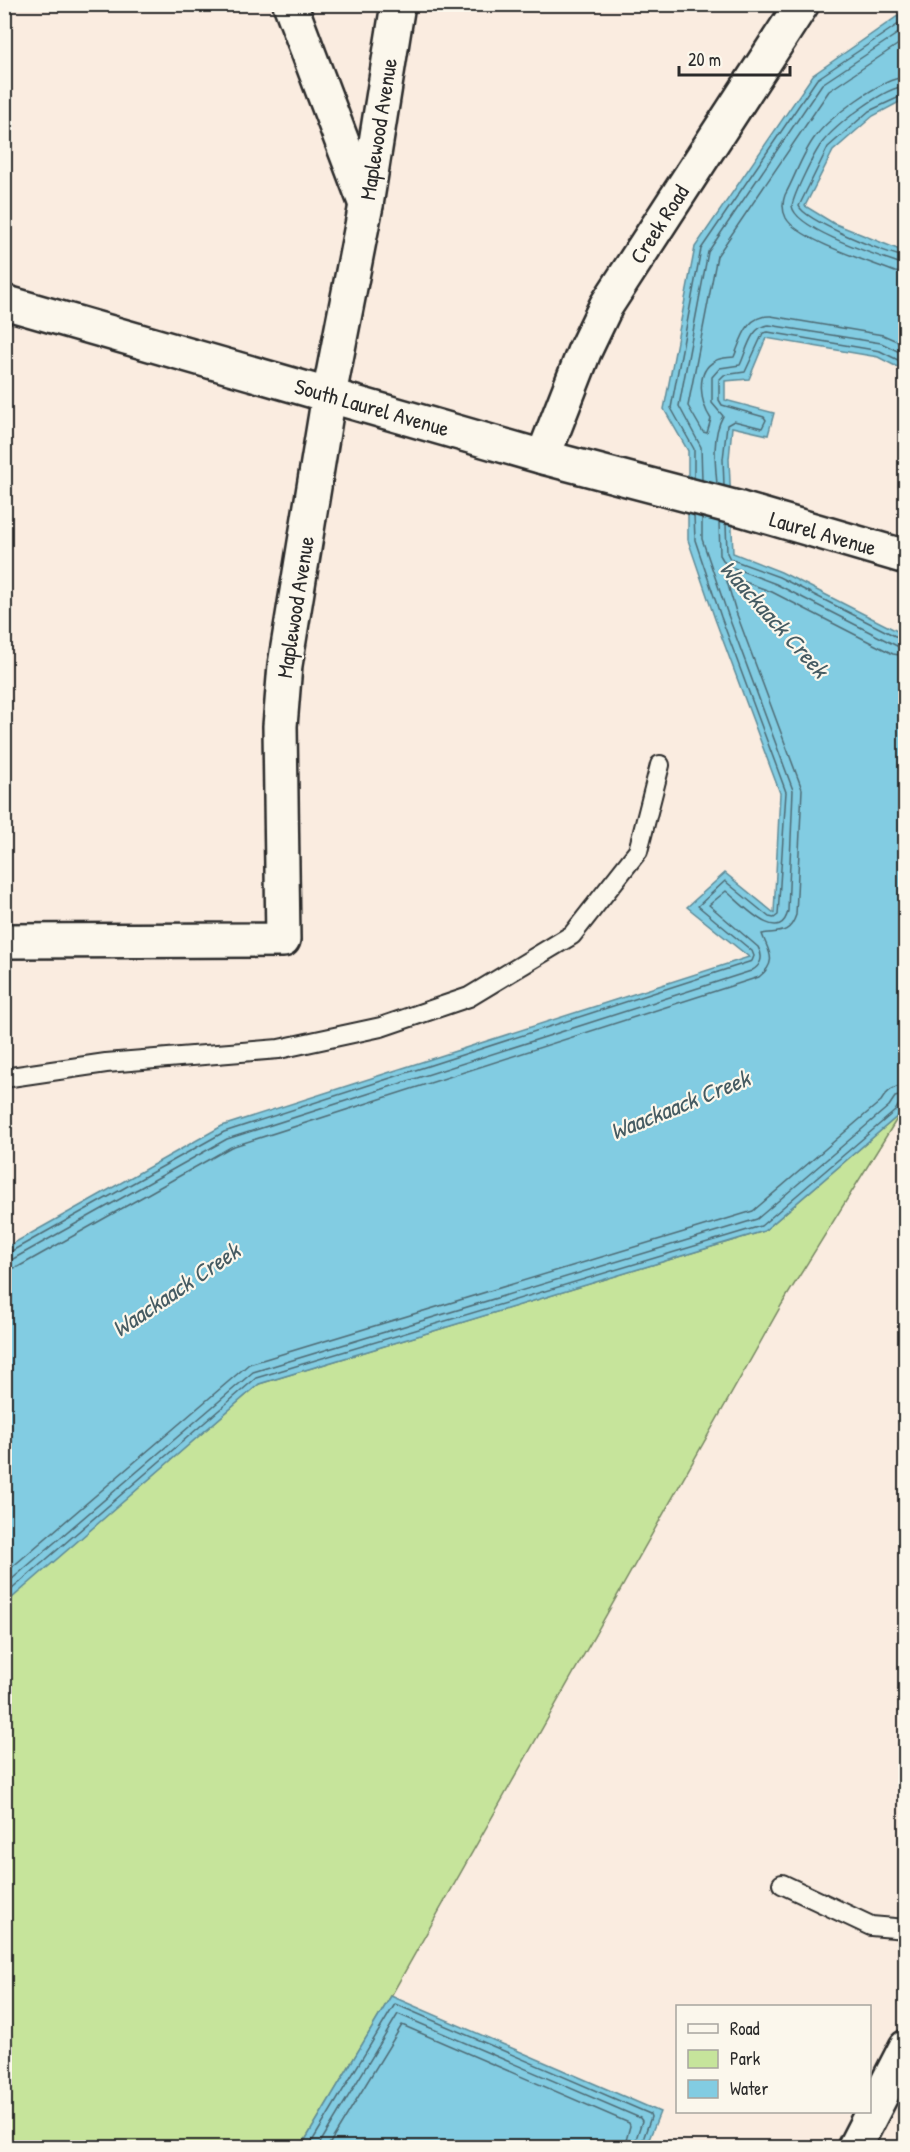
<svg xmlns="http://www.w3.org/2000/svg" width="910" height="2152" font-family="'Patrick Hand',sans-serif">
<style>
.green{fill:#c6e49b;stroke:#788863;stroke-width:1.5}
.water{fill:#82cce2;stroke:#5f8c99;stroke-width:1.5}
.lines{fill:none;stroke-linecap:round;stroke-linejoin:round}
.shore{stroke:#4e6b74;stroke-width:1.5}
.service-casing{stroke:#2b2b2b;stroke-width:22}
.minor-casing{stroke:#2b2b2b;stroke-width:38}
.tertiary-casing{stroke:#2b2b2b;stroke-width:38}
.service{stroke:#fbf7ec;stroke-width:18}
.minor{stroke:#fbf7ec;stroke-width:33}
.tertiary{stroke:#fbf7ec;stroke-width:33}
.labels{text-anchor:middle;stroke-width:4.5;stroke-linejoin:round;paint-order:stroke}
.street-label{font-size:22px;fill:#2b2b2b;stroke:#fbf7ec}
.water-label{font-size:24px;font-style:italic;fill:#455b62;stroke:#fbf7ec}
</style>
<rect width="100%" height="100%" fill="#faece0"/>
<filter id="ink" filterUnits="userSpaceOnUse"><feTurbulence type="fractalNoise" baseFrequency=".0167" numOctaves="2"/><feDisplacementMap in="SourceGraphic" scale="12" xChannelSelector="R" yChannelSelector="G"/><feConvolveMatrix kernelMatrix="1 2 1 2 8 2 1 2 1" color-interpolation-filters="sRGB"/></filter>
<g filter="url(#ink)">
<path class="green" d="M900,1114l-118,190 -391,692 -90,151h-296l-1,-543 255,-220 505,-153z"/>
<g class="water">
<path d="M905,11v88l-32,17 -40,35 -28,55 28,17 72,29v119l-27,-14 -112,-19 -17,41 -24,2v19l49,13 -6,22 -36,-8 -3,32 4,94 48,19 124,63 1,467 -6,12 -136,117 -505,153 -254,220v-356l217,-122 527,-169 -62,-50 38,-34 49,40 6,-120 -65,-174 -27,-79v-89l-24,-42 31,-162 118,-172z"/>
<path d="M391,1996l269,116 -14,35h-345z"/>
</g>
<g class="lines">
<g class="shore">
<path d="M906,39l-77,52 -112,165 -29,150 15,26 4,1 4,-14c-10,-15 -17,-47 4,-58 6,-4 12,-3 19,-4 8,-19 12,-42 37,-41l112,19 23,10"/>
<path d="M906,77c-25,1 -77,41 -91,60 -13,17 -20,40 -30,58 -3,8 -3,15 1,23 12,22 85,44 109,54l11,1"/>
<path d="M906,86c-22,1 -71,40 -84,57 -8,10 -28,51 -30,63 3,23 84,49 107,57l7,1"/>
<path d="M906,94l-37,17 -41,36 -29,59c5,14 89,49 107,51"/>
<path d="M694,478v-29l-23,-41 30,-159 116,-170 89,-60"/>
<path d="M702,480l-1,-33 -22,-41 29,-154 114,-168 84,-56"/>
<path d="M717,484c-2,-21 -5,-49 6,-68l-11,-13v-26l8,-9 20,-3c7,-14 10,-39 29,-40l112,18 25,12"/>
<path d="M724,486l-1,-27 4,-34 7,-4 28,7 4,-8 -2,-3 -42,-12 -3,-5v-20l5,-5 21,-3 18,-39 5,-1 112,19 26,13"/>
<path d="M719,522l1,33 6,10 50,19 121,62 9,1"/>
<path d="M726,524l1,29 3,6 49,18 122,62 5,1"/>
<path d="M4,1253l6,-1 214,-120 528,-171 2,-5 -2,-5 -54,-45 27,-25 44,36 5,1 4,-3 8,-123 -65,-175 -26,-77 -1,-25"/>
<path d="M4,1261l9,-2 214,-120 524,-168c10,-5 13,-14 7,-24l-49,-42 17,-14c13,10 54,57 62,20l5,-121 -65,-175 -26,-76v-22"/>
<path d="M4,1270l14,-3 213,-120 528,-170c20,-16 9,-26 3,-43 16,-3 27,2 34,-19l6,-126 -66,-177 -10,-34 3,-2 43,16 121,62 13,2"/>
<path d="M4,1574l245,-210 504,-153 128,-110c6,-10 13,-15 25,-16"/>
<path d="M4,1586l249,-214 504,-153 132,-113 6,-9 11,-3"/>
<path d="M4,1596l252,-218 505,-152 134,-115 4,-7 7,-2"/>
<path d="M308,2148l87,-144 255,110 1,3 -11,31"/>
<path d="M317,2148l81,-134 242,104 2,3 -9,27"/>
<path d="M327,2148l75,-123 227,98 1,3 -6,22"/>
</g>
<g class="service-casing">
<g id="service">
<path d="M4,1078l102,-15 173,-14 102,-22 88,-30 103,-62 66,-84 22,-86"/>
<path d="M782,1884l89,42 35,3"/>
</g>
</g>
<g class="minor-casing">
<g id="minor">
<path d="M290,4l76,201"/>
<path d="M543,457l41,-105 22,-46 196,-302"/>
<path d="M4,941l279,-1 -3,-214 5,-61 44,-270 37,-190 32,-201"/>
<path d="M854,2148l52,-101"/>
</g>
</g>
<g class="tertiary-casing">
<path id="tertiary" d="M4,302l539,155 198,52 165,48"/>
</g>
<use href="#service" class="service"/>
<use href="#minor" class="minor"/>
<use href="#tertiary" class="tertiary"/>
</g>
</g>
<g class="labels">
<g class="street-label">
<text transform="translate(378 129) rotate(-81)" y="8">Maplewood Avenue</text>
<text transform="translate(659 224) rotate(-57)" y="8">Creek Road</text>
<text transform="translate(372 407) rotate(16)" y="8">South Laurel Avenue</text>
<text transform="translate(823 533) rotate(16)" y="8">Laurel Avenue</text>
<text transform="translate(295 607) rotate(-81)" y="8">Maplewood Avenue</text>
</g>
<g class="water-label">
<text transform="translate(774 619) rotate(48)" y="8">Waackaack Creek</text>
<text transform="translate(680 1105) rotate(-22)" y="8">Waackaack Creek</text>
<text transform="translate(176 1290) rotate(-34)" y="8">Waackaack Creek</text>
</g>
</g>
<rect width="910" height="2152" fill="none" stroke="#fbf7ec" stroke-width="24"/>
<rect x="12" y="12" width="886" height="2128" fill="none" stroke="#2b2b2b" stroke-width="2" filter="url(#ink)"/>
<rect x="676" y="2005" width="195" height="108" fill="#fbf7ec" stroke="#a8a59f" stroke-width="1.5"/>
<rect x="688" y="2024" width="30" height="9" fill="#fbf7ec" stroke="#a8a59f" stroke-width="1.5"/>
<text x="730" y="2035" font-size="18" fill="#2b2b2b">Road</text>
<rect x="688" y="2050" width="30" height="18" fill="#c6e49b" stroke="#a8a59f" stroke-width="1.5"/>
<text x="730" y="2065" font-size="18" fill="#2b2b2b">Park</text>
<rect x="688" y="2080" width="30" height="18" fill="#82cce2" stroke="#a8a59f" stroke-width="1.5"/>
<text x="730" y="2095" font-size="18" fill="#2b2b2b">Water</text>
<path d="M679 66v9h111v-9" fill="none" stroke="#2b2b2b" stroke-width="3"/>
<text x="688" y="66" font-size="18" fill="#2b2b2b" stroke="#fbf7ec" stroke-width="4.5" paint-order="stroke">20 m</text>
</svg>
